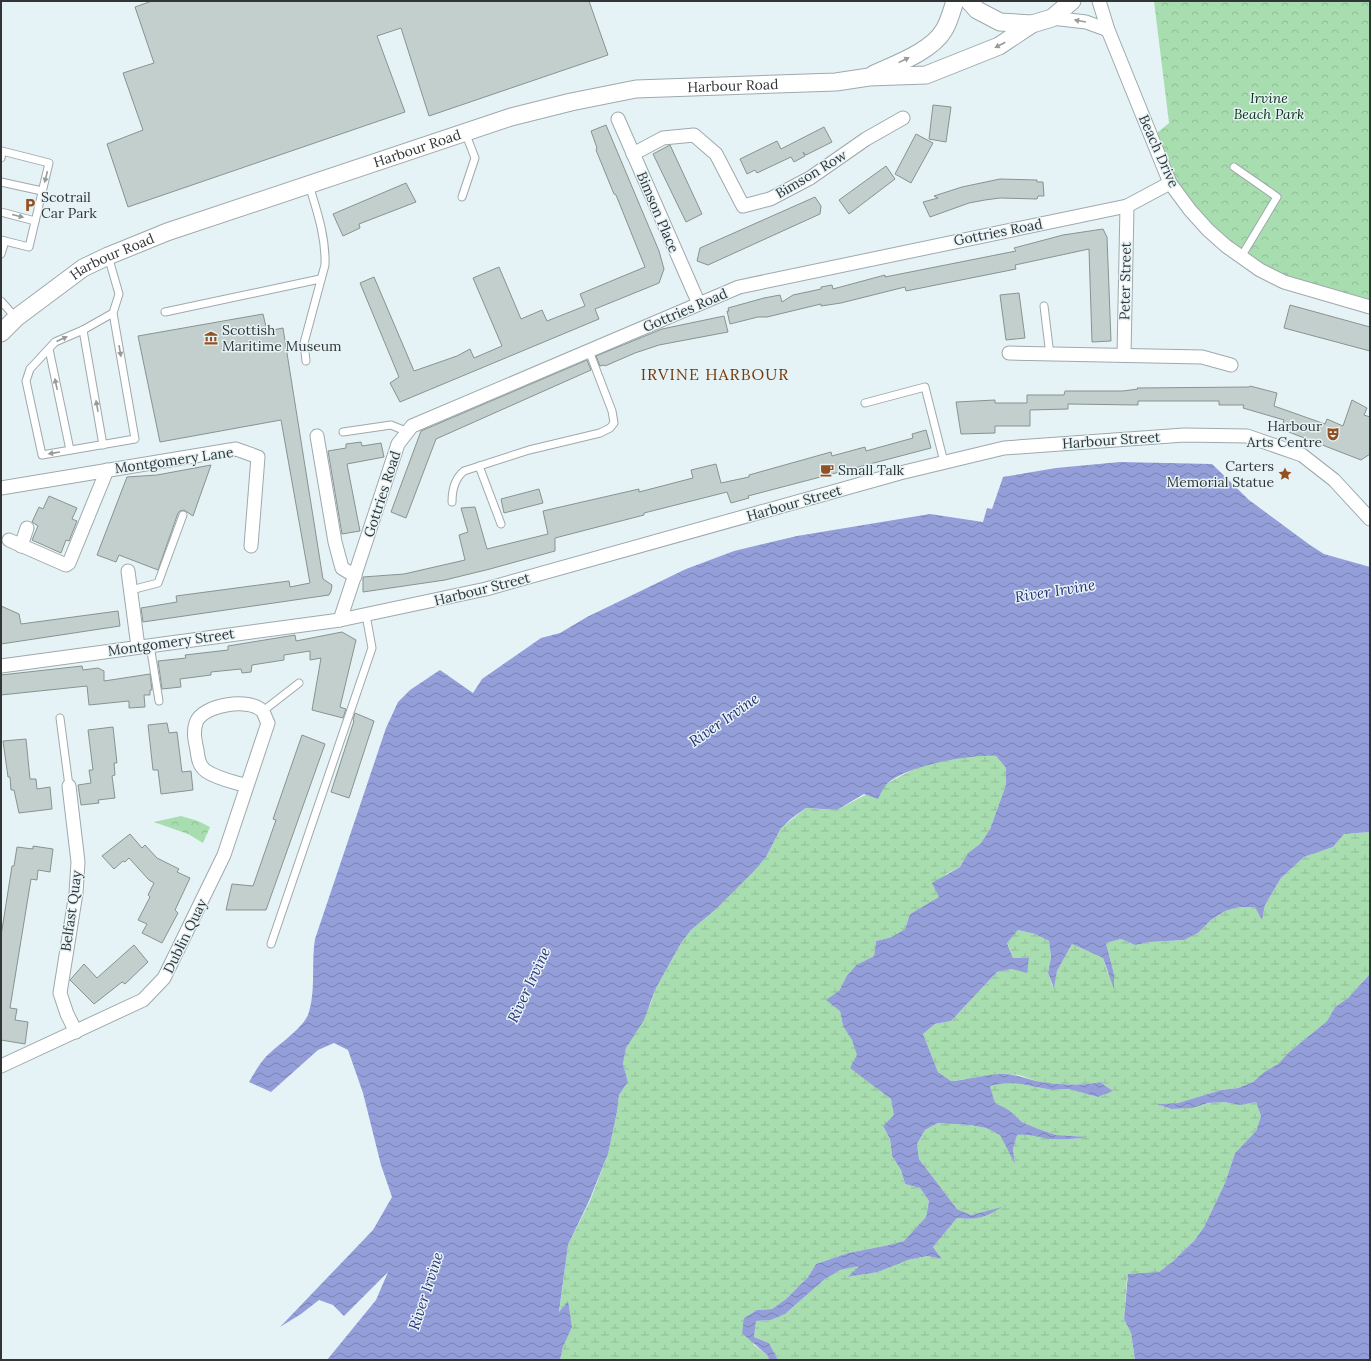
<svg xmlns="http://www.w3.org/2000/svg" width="1371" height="1361" font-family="Lora,serif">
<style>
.wetland{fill:url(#wetland-marsh)}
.park{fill:url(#park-crowns)}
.water{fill:url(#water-waves)}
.building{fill:#c3cfcc;stroke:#889391}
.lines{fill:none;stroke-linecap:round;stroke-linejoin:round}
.service-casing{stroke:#9ea9ac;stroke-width:9}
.minor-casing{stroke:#9ea9ac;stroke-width:15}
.tertiary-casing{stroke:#9ea9ac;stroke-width:19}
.service{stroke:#fff;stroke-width:7}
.minor{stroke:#fff;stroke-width:13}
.tertiary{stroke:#fff;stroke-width:17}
.oneway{fill:#989a9a}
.labels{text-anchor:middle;stroke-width:3;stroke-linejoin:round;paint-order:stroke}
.street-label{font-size:14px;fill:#313536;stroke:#e6f3f6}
.park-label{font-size:14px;font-style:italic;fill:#0b3415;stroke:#e6f3f6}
.poi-label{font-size:14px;fill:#313536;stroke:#e6f3f6;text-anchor:start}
.water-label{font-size:15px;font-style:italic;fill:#2a2f74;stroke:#e6f3f6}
.quarter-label{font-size:16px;letter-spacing:1px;fill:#763b0b;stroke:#e6f3f6}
</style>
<defs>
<pattern id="wetland-marsh" width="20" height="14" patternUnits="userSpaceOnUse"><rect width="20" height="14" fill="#a8ddaf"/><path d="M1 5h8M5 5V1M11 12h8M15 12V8" fill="none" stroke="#91be97"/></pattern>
<pattern id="park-crowns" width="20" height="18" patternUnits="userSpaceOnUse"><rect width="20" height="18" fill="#a8ddaf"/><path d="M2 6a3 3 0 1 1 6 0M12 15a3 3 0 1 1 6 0" fill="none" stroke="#91be97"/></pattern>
<pattern id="water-waves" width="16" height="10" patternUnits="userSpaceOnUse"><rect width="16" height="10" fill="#949fda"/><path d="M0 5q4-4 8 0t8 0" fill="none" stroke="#7982b2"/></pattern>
</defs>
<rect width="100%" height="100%" fill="#e6f3f6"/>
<g class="wetland">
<path d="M980,755l16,1 10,12v17l-16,44 -9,14 -13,10 -8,14 -14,7 -6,23 -30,17 -5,15 -13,8 -16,4 -2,15 -18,9 -10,12 -7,14 1,20 3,15 10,14 11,38 27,21 4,16 -12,11 7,13 2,17 9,14 4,14 15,4 9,13 -3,16 -21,24 -16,4 -41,8 -32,11 -8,13 -22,22 -14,10 -15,1 -13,8 10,27 14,11 1,4h-209l3,-13 9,-20 -5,-25 -8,11 9,-68 22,-44 18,-47 9,-42 2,-17 9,-13 -5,-18 3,-16 24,-43 5,-15 26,-47 10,-13 24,-20 51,-53 15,-29 25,-20 31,2 77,-41 17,-6z"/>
<path d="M1370,832v142l-22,24 -13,9 -8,14 -39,32 -10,11 -14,8 -11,10 -15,6 -17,2 -43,13 -20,1c24,11 40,-2 64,-2 6,0 12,2 19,2 4,0 10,-1 15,-2l5,14 -5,15 -21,22 -10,30 -21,44 -10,14 -22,21 -13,10 -32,6 -3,41 7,14 4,27h-357l-9,-17 -15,-6 2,-16 15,-1 14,-6 40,-35 15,-9 20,-5 -11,12 29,-5 30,-12 19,-4 15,3 -9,-12 24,-29c17,2 28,0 43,-10l-29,7 -14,-6 -38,-50 -2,-15 8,-14 13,-7 32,2 16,3 14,7 15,27 -2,-13 4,-15c11,0 20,2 31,4 12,3 25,1 38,-1l-30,-2 -20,-7 -14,-6 -13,-12 -14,-7 -5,-17 16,-3 15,1 31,6 16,-1 30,8 15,-6 -13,-9c-19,4 -45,3 -64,-1 -6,-2 -12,-5 -18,-6 -22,-3 -45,4 -67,6l-13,-9 -15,-38 12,-10 16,-3 46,-49 15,-3 1,-11 -6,-16 11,-12 17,4 14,7 2,16 -3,16 5,14 4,-16 15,-27 31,14 5,16h6l-8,-31 15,-4 14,6 15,-3 34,-2 14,-7 13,-13 14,-9 14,-4 16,-1 7,13 3,-14 16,-27 23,-21 29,-10 11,-13z"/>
</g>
<g class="park">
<path d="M1154,1h216v306l-110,-37 -81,-75 -27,-58 17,-14z"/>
<path d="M181,816l17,5 12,6 -7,16 -15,-9 -34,-12z"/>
</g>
<g class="water">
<path d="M1120,462l92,2 37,36 61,45 14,9 46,13v265l-26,2 -11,13 -29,10 -23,21 -16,27 -3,15 -7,-13h-16l-14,4 -14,9 -13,13 -14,7 -34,2 -15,3 -14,-6 -15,4 8,31v15l-11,-31 -31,-14 -15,27 -3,17 -6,-15 3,-16 -2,-16 -14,-7 -17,-4 -11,13 6,15h16l-2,15 -15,-4 -15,3 -46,49 -16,3 -12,10 15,38 13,9c17,-1 34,-7 52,-7 12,0 21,4 33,7 19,4 45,5 64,1l13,9 -15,6 -30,-8 -16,1 -31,-6 -15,-1 -16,3 5,17 14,7 13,12 14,6 20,7 32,2c-13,2 -26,3 -39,2 -12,-2 -18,-5 -32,-4l-4,14 2,15 -15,-29 -14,-7 -16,-3 -32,-2 -13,7 -8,14 2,15 38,50 14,6 31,-8c-17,11 -25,13 -45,11l-24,29 9,12 -15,-3 -19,4 -30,12 -30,5 11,-11 -19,4 -15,9 -40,35 -14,6 -15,1 -2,16 15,6 9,17h-9l-1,-4 -26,-23 2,-15 13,-8 15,-1 14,-10 22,-22 8,-13 32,-11 41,-8 15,-4 22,-24 3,-16 -9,-13 -15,-4 -4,-14 -9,-14 -2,-17 -7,-13 11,-11 -3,-16 -41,-31 7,-13 -5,-15 -9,-14 -3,-15 -14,-11 13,-9 7,-14 10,-12 18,-9 2,-15 16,-4 13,-8 5,-15 29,-17 -7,-14 28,-16 8,-14 13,-10 9,-14 16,-44v-17l-10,-12c-25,-2 -94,10 -111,30 -3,4 -5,9 -7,13l-14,-5 -27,16 -31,-2 -14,10 -11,10 -15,29 -12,14 -39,39 -24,20 -10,13 -26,47 -11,30 -18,28 -3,16 5,18 -9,13 -2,17 -9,42 -19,47 -21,44 -9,67 9,-11 4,26 -9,20 -3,13h-233l49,-60 12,-28 -44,44 -11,-11 -14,-5 -18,14 -21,13 93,-97 19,-33 -11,-32 -18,-72 -15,-43 -14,-7 -16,7 -47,42 -22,-10c5,-8 9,-16 15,-23 11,-13 41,-31 45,-47 7,-24 2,-49 6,-73l71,-211 12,-26 12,-12 30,-20 33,23 9,-14 59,-41 19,-5 27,-16 99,-48 48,-18 63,-15 133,-22 53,8 4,-14 5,1 11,-32 53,-9z"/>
<path d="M1370,974v386h-235l-4,-27 -7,-14 4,-45 31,-2 13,-10 22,-21 10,-14 21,-44 10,-30 21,-22 5,-15 -5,-14 -15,3 -17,-3 -16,1 -16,5 -20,1 -15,-5 21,-1 43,-13 17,-2 15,-6 11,-10 14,-8 10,-11 39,-32 8,-14 13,-9z"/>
</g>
<g class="building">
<path d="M152,1h437l19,54 -179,61 -28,-88 -24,8 28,76 -277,95 -21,-63 36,-14 -20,-57 31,-10 -19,-56z"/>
<path d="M933,105l18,2 -5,35 -17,-3z"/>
<path d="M606,125l53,126 5,18 -5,14 -64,26 4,10 -199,83 -10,-19 9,-6 -39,-94 14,-6 40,94 43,-15 13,-7 4,9 28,-12 -29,-68 26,-11 22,52 21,-9 5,11 38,-15 -5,-12 65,-27 -29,-72 -2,-1 -18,-44 1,-2 -6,-17z"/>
<path d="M824,127l8,15 -26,13 -3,-3 2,4 -11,6 -3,-5 -34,16 -2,-3 -8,4 -7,-15 37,-18 4,8z"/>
<path d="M916,134l17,9 -22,40 -16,-9z"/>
<path d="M670,145l32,69 -16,8 -33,-68z"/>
<path d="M886,166l9,13 -46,35 -10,-14z"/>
<path d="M1000,179l37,1v2h6l1,14h-6l-1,3 -37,-1 -15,2 -16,3 -39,14 -7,-15 15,-4 -4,-2 28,-9z"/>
<path d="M406,183l10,19 -57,22 1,4 -17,8 -10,-22z"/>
<path d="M815,197l6,9 -1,8 -112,51 -11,-4 3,-13z"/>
<path d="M1103,229l4,8 4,104 -19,1 -3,-93 -74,16 1,4 -110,22 -1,-4 -64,16 -20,3v-2l-54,13h-9l-28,7 -3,-13h2l-1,-3 36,-10 16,-3 2,7 11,-7 28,-6v-2l11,-2 1,4 52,-14v2l131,-26 -2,-3 49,-13z"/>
<path d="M1019,293l6,45 -19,2 -6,-45z"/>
<path d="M1290,305l80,22v24l-86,-23z"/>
<path d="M263,314l4,17 16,-3 40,251 9,6 -1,6 -2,4 -186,27 -2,-14 36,-6 -1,-6 113,-15 1,6 20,-4 -29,-163 -121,22 -22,-106z"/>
<path d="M724,316l4,16 -69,13 -24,8 -30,13 -1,-1 -4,1 -4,-10 66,-27z"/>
<path d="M587,360l4,10 -155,69 -30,79 -15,-6 30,-81z"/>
<path d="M1250,386l27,7 -3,13 51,18 2,-5 16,7 9,-26 15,8 -3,7 6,2v37l-9,6 -80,-31 3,-9 -41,-12 1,-3h-25v-4h-81v4l-70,-1v5l-38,1v16h-35v7l-34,1 -5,-32 39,-2v3h32v-8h37l1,-4h58l15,-2 -1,-1 112,-1z"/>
<path d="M926,430l5,18 -183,48 1,2 -18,5 -4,-11 -83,21v2l-89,23v13l-65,18 -45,11 -82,12v-15l41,-3 61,-14 -6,-25 9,-3 -7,-24 14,-1 12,42 61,-15 -5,-23 96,-22v3l54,-14 -2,-8 25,-6 5,19 28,-6v-2l82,-23 1,4 33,-9 1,4 47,-13 -1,-4z"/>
<path d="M361,442l1,4 19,-3 3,14 -37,7 13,67 -18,3 -14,-83 18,-3v-4z"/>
<path d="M211,465l-18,51 -9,-6 -4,1 -2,2 -20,57 -39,-15 -3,7 -19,-7 30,-78 30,-2z"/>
<path d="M539,489l4,14 -39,10 -3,-14z"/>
<path d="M49,496l28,12 -5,11 5,2 -8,20 -3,-1 -5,13 -29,-13 6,-14 -6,-4 7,-15 4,2z"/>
<path d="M1,606l18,8 2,10 97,-13 2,15 -119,18z"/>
<path d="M342,632l14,8 -16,67 6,2 -3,9 -31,-8 9,-52 -11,2v-9l-26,4v5l-32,5 -1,7 -9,1 -1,-4 -30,3v3l-31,4 1,8 -19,2 -4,-28 28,-3 -1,-3 43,-5v-4l67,-11 1,6z"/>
<path d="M82,666l1,4 15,-2 6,3v10l46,-7 2,16h-2v5h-6l1,12 -16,1v-7l-40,4 -2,-19 -86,9v-20z"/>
<path d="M355,713l19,8 -25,77 -18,-6 23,-71 -1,-1z"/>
<path d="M167,723l2,10 8,-1 5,40 9,-1 2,19 -32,4 -3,-24h-5l-5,-45z"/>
<path d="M113,727l4,36h-3l1,12 -3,1 3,22 -17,2 1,3 -18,2 -3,-20 13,-2 -2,-13h4l-5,-40z"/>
<path d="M302,735l23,9 -59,166h-40l6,-26 21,2 23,-66 -3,-1z"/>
<path d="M26,739l4,40h6l1,10 13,-2 2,22 -33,4 -5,-23h-3l-1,-13h-2l-5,-36z"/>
<path d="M130,834l12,14 3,-3 12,13 22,11 -2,3 13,6 -15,32 3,3 -16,30 -20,-10 5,-9 -9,-4 12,-23 -2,-2 6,-12 -5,-3 -20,-22 -4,4 -2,-1 -9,8 -12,-13z"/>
<path d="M33,846l20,3 -3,23 -12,-2 -1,10 -6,-1 -21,129 7,1 -2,11 13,2 -3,22 -24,-4v-104l11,-70h2l3,-19 16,2z"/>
<path d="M134,945l14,17 -23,22 -3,-2 -28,22 -24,-24 14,-16 13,14z"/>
</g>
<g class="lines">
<g class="service-casing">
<g id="service">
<path d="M1,158l1,-7 47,12 -20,84 -28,-7"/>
<path d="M1234,167l43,30 -36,60"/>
<path d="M1,182l41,9"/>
<path d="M462,197l13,-39 -10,-26"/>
<path d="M1,212l34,9"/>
<path d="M1,254l4,-13"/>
<path d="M108,256l11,38 -6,19 22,126 -93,16 -16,-74 4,-12 25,-27 28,-12 30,-17"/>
<path d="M1,301l15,17"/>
<path d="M1044,306l6,49"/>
<path d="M165,312l155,-33"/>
<path d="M83,330l20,115"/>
<path d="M49,349l21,101"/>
<path d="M306,361l-2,-18 21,-78c1,-28 -8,-54 -16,-80"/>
<path d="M865,403l60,-16 19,75"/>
<path d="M343,432l48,-7 17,7"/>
<path d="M479,466l22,58"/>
<path d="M452,502c0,-12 2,-23 12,-31l65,-21 71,-17 10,-5 4,-5 -2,-12 -23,-60"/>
<path d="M131,590l27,-7 25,-68"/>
<path d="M150,645l9,56"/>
<path d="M263,711l36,-28"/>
<path d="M60,718l9,68"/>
<path d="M271,944l101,-296 -6,-33"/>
</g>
</g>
<g class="minor-casing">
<g id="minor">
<path d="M1099,1l9,29 62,153 20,27 18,20 18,16 34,24 24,12 86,25"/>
<path d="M1052,18l34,4 22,8"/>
<path d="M618,119l81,185"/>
<path d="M633,154l30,-16 31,-3 22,19 27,52 27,-7 40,-21 56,-39 37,-21"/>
<path d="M1009,353l193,4 29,8"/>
<path d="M1124,355l3,-149"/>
<path d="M317,436l18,106 7,26 13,8"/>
<path d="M1,488l235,-39 22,8 -7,89"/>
<path d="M9,540l57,25 3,-2 38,-93"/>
<path d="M21,546l6,-18"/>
<path d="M128,571l10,76"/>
<path d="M340,620l58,-176 14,-18 327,-139 388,-81 43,-23"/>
<path d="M1,666l339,-46 146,-31 414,-116 104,-25 180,-13 63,1 55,19 32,25 36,39"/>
<path d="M69,786l9,76 -2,31 -16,100 7,21 9,18"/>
<path d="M1,1066l142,-66 21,-22 60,-123 44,-132c-2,-3 -3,-8 -5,-11 -11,-15 -61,-8 -67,11 -3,9 -1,18 1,27 1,8 2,16 9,21 12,8 28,11 41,15"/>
</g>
</g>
<g class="tertiary-casing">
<g id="tertiary">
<path d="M969,1l8,9 23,12 32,2 20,-6 20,-17"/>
<path d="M874,74c22,-10 58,-23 70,-44 5,-8 8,-20 11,-29"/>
<path id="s1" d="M1,333l15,-15 67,-50 25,-12 59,-24 344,-115 60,-15 65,-13 200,-7 33,-5 57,-2 73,-29 33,-22"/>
</g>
</g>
<use href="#service" class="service"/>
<use href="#minor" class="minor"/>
<use href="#tertiary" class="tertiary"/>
</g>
<defs><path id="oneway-solid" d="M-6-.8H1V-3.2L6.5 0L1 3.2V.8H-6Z"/></defs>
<g class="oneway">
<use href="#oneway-solid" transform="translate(1080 21) rotate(-170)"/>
<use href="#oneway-solid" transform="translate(1000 45) rotate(152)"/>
<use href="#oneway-solid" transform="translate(904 60) rotate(-26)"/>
<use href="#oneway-solid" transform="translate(46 177) rotate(104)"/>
<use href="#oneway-solid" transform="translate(18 216) rotate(14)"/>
<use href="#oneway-solid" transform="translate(62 339) rotate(-24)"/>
<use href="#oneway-solid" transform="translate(120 351) rotate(80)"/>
<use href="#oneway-solid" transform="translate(56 384) rotate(-102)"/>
<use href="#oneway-solid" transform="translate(97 406) rotate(-100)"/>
<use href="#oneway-solid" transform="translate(54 453) rotate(171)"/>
</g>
<defs>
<g id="parking-bare" transform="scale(1.08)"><path d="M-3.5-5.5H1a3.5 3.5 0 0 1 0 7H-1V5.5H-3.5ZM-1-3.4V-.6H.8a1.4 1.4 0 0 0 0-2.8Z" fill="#935020" stroke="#e6f3f6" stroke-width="2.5" paint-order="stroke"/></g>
<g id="museum-bare" transform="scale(1.08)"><path d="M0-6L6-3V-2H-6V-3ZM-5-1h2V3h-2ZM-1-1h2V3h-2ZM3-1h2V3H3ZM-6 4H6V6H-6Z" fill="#935020" stroke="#e6f3f6" stroke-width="2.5" paint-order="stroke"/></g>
<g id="theatre-bare" transform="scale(1.08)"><path d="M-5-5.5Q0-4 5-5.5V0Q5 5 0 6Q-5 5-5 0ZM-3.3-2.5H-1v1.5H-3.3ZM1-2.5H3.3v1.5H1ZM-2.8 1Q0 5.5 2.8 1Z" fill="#935020" stroke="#e6f3f6" stroke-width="2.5" paint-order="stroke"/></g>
<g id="cafe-bare" transform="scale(1.08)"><path d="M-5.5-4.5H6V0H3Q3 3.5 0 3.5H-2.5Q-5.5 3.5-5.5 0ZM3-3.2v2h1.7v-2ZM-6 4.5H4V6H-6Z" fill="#935020" stroke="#e6f3f6" stroke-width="2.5" paint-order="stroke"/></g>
<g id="sight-bare" transform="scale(1.08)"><path d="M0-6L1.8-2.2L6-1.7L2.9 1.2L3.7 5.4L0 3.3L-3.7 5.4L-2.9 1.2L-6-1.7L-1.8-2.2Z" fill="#935020" stroke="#e6f3f6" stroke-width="2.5" paint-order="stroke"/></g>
</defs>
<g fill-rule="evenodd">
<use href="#parking-bare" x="30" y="205"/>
<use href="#museum-bare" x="211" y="338"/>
<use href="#theatre-bare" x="1333" y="434"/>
<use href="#cafe-bare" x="827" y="470"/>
<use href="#sight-bare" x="1285" y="474"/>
</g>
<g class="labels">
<g class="street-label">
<text dy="5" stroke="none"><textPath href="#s1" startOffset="784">Harbour Road</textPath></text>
<text dy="5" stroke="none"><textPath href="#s1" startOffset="460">Harbour Road</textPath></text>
<text transform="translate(1159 151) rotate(66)" y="5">Beach Drive</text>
<text transform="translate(811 174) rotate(-31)" y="5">Bimson Row</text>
<text transform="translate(658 212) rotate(67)" y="5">Bimson Place</text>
<text transform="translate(998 232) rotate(-11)" y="5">Gottries Road</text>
<text dy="5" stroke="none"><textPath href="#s1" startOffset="136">Harbour Road</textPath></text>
<text transform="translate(1125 281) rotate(-89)" y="5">Peter Street</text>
<text transform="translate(685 310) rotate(-23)" y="5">Gottries Road</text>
<text transform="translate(1111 440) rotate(-4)" y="5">Harbour Street</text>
<text transform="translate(174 460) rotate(-8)" y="5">Montgomery Lane</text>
<text transform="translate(382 494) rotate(-72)" y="5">Gottries Road</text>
<text transform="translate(794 503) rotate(-16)" y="5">Harbour Street</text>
<text transform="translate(482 589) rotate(-14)" y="5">Harbour Street</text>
<text transform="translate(171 642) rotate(-8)" y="5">Montgomery Street</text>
<text transform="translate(71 911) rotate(-82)" y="5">Belfast Quay</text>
<text transform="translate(185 936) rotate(-64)" y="5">Dublin Quay</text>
</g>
<g class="park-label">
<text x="1269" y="103">Irvine<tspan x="1269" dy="16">Beach Park</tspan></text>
</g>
<g class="poi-label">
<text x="41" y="202">Scotrail<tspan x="41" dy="16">Car Park</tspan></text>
<text x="222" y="335">Scottish<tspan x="222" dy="16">Maritime Museum</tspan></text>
<text x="1322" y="431" text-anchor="end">Harbour<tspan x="1322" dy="16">Arts Centre</tspan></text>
<text x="1274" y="471" text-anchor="end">Carters<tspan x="1274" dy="16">Memorial Statue</tspan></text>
<text x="838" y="475">Small Talk</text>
</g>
<g class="water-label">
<text transform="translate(1055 591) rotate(-9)" y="5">River Irvine</text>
<text transform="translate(724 720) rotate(-35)" y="5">River Irvine</text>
<text transform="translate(529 985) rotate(-65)" y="5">River Irvine</text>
<text transform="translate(426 1291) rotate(-72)" y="5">River Irvine</text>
</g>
<g class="quarter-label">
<text x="715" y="380">IRVINE HARBOUR</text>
</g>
</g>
<rect width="1371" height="1361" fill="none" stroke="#313536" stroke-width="4"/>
</svg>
